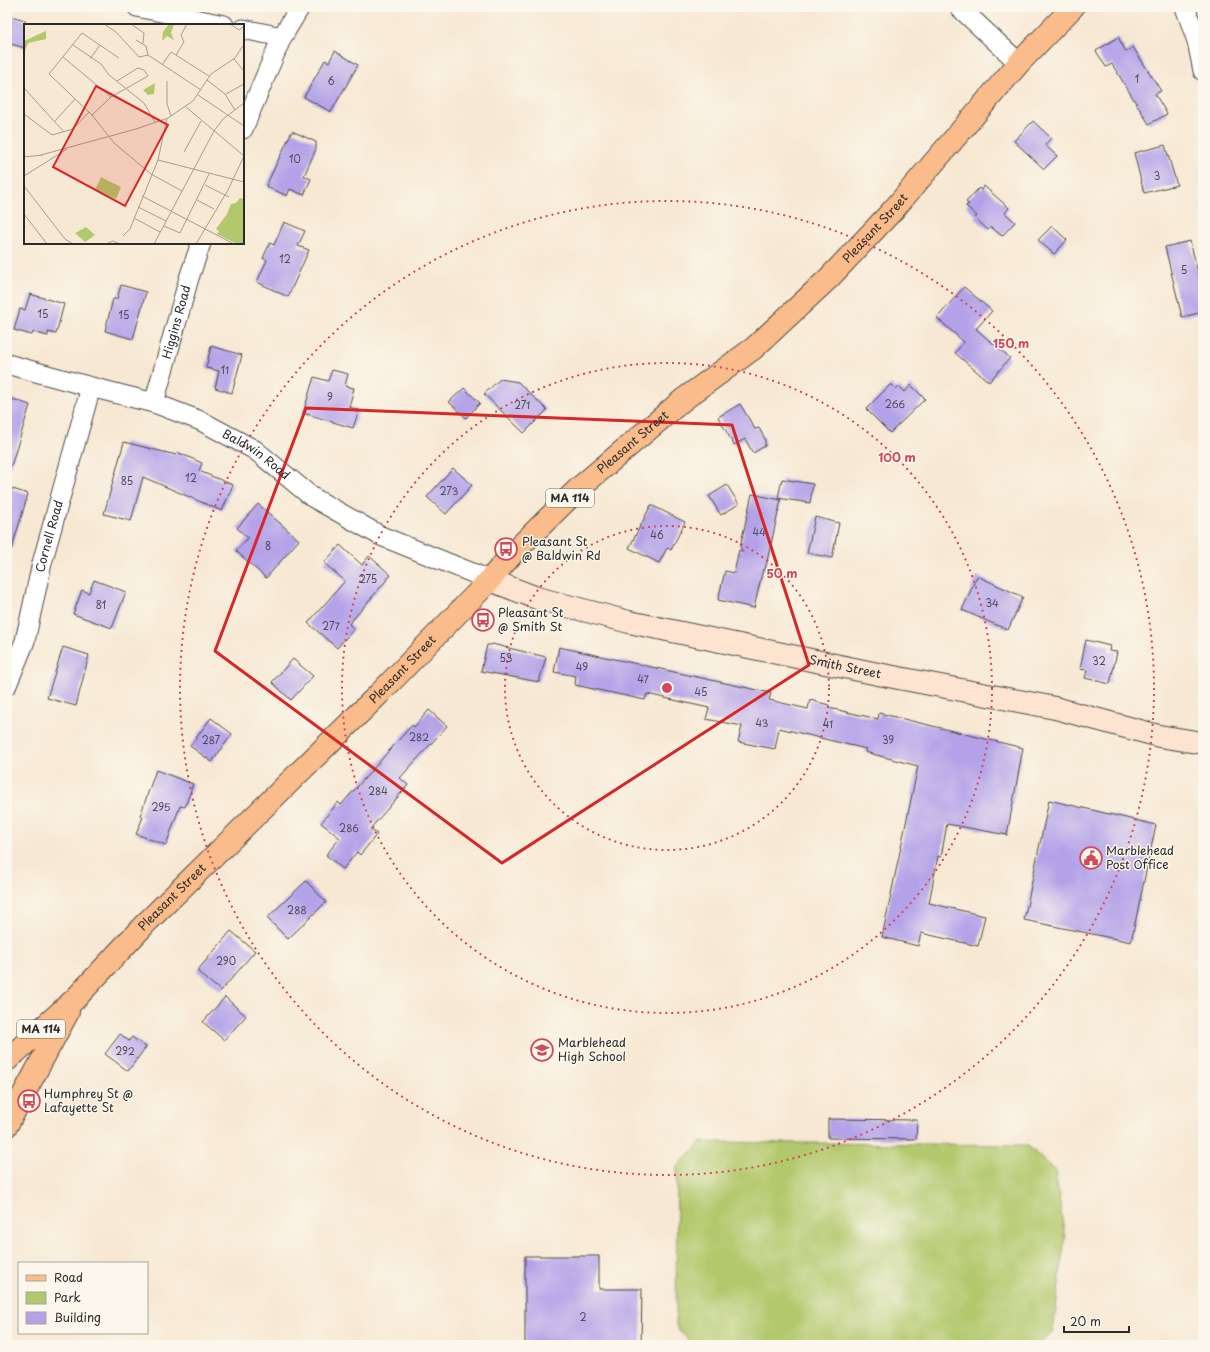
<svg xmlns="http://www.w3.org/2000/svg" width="1210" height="1352" font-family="'Playpen Sans',sans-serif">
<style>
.green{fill:#b2c86c;stroke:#6e7a4c}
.building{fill:#b3a2e8}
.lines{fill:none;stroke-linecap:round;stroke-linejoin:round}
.street-casing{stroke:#4a4744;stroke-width:21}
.secondary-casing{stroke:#4a4744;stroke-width:24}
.primary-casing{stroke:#4a4744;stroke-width:24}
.street{stroke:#fff;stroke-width:19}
.secondary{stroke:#fde4d0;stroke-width:22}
.primary{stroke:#f9bc8a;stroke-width:22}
.marked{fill:none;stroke:#d62828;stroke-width:3;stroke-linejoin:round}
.ring{fill:none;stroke:#d1495b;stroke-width:2;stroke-dasharray:2 4}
.labels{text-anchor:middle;stroke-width:3;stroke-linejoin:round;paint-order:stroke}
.number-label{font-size:10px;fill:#4d495a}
.shield{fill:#fbf7ec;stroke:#696865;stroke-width:1}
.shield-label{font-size:11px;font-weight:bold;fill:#2b2b2b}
.street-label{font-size:12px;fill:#2b2b2b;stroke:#fbf7ec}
.poi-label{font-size:12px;fill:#2b2b2b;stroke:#fbf7ec;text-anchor:start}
.inset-road{fill:none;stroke:#a59c90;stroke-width:1}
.view{fill:#d62828;fill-opacity:0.15;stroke:#d62828;stroke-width:2}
.inset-edge{fill:none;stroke:#2b2b2b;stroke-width:2}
.centre{fill:#d1495b;stroke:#fbf7ec;stroke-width:2}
.ring-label{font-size:12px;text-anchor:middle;font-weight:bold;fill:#d1495b;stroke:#fbf7ec;stroke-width:3;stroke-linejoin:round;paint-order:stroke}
</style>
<rect width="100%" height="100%" fill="#fbf7ec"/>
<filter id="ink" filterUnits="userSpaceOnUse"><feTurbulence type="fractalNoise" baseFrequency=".025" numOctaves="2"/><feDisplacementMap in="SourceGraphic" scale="8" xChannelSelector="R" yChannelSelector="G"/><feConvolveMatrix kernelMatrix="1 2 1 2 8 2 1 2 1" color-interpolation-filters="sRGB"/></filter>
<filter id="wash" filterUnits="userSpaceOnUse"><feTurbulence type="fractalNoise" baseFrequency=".012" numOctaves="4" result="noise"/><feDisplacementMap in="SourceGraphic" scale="16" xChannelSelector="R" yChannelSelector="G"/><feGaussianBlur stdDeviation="0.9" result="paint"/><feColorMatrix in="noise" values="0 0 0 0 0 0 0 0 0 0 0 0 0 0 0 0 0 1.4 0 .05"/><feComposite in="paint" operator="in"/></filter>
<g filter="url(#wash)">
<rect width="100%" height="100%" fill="#f7e8d3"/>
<path class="green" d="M701,1142l326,3 28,26 10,66 -12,95 -15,13h-346l-16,-19 1,-160z"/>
<g id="blocks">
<g class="building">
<path d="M7,15l18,5v28l-18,-5z"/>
<path d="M1118,37l8,15 7,-5 28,44 -6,3 12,20 -18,10 -37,-60 -6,3 -10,-16z"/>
<path d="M335,51l23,14 -27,47 -27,-15 21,-37 4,2z"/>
<path d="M1033,121l18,17 -6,7 12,11 -13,13 -30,-28z"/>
<path d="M292,131l24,11v7l-12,27 7,3 -7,16 -14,-6 -3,7 -21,-10z"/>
<path d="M1165,145l12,40 -33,8 -10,-40z"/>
<path d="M984,186l25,22 -4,5 10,9 -13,14 -11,-9 -3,3 -13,-12 2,-2 -11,-10 3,-2 -3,-2 13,-14 2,2z"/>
<path d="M284,222l21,9 -7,15 11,4 -21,47 -31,-15 10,-22 -4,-2 7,-15 4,2z"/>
<path d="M1052,226l15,14 -13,14 -16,-14z"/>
<path d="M1190,241l13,51v20l-21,5 -17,-70z"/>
<path d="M121,285l25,7 -13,47 -28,-8 8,-32h4z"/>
<path d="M964,287l28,24 -16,18 34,29 -21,24 -34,-29 9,-11 -27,-24z"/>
<path d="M30,294l34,10 -8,30 -8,-2v4l-15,-4 -1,3 -18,-5 6,-21 5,1z"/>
<path d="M211,346l31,9 -10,38 -17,-5 4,-17 -13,-3z"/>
<path d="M332,370l16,4 -3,12 9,2 -5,19 10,3 -6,18 -50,-15 11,-36 14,4z"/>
<path d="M500,379l18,3 29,28 -23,23 -40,-39z"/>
<path d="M891,384l5,5 3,-3 6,6 6,-7 14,14 -35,34 -24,-24z"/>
<path d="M464,388l16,15 -14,15 -17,-16z"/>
<path d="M7,397l23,8 -19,61 -4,-1z"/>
<path d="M740,404l15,25 4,-1 6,11v7l-12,7 -8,-14 -11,6 -16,-28z"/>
<path d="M124,442l52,13 1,-3 25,11 -3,8 34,14 -11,26 -79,-34 -12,44 -27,-7z"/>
<path d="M453,468l19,17 -26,29 -19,-17z"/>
<path d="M782,479l31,5 -3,19 -32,-5z"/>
<path d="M727,485l12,19 -18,11 -12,-19z"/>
<path d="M7,487l21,7 -16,54h-5z"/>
<path d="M752,494l29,6 -16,70 -2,-1 -9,39 -36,-8 7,-29 9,2 5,-23 4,2 -3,-5z"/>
<path d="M258,504l41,36 -33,38 -30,-27 12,-13 -11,-10z"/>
<path d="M651,505l34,17 -14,28 -4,-2 -8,15 -30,-15z"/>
<path d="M815,517l24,6 -7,35 -25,-5z"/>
<path d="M340,545l22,20 7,-9 22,19 -42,49 5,5 -17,19 -29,-25 37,-42 -21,-18z"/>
<path d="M977,576l46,21 -15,33 -46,-20z"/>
<path d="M94,580l32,12 -14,36 -39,-14 9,-24 7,3z"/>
<path d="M1086,640l24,6 -1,5 8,1 -7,32 -25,-6 2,-8 -7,-1z"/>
<path d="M492,644l54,13 -7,25 -58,-11 6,-26h4z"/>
<path d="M63,647l26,8 -13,51 -29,-8z"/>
<path d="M559,647l212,46 -2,7 39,9 2,-9 19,5v3l49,11 1,-6 144,35 -16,87 -60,-11 -6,33 -3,-1 -9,47 56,13 -7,30 -57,-13 -3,13 -36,-9 36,-171 -53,-14 1,-3 -87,-21 -4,21 -37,-7 4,-16 -36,-7 3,-11 -62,-14 -2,6 -70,-15 1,-9 -22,-4z"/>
<path d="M293,659l20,17 -22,24 -19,-18z"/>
<path d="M429,710l18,16 -47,52 8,7 -38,44 7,5 -17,21 -3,-3 -14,17 -17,-14 14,-17 -19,-15 17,-21 3,3 71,-80 2,2z"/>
<path d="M211,718l21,16 -20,28 -22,-16z"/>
<path d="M156,770l37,14 -8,23 -5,-1 -14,39 -30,-11 7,-17 -3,-1z"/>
<path d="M1049,800l107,25 -25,117 -107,-22z"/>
<path d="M306,881l20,21 -38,37 -21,-21z"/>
<path d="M231,931l24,20 -34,40 -24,-20z"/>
<path d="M225,997l21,19 -22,24 -21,-18z"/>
<path d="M120,1034l9,7 3,-4 14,10 -18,24 -23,-17z"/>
<path d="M828,1119l89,1 -1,19 -88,-1z"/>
<path d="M525,1256h74v33h43l-1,56h-116z"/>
</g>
</g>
</g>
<g filter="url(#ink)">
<use href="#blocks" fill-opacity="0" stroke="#4a4744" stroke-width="1"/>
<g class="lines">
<g class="street-casing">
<g id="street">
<path d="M137,7l87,18"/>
<path d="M959,7l60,56"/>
<path d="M1185,7l12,34 6,30"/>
<path d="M243,29l39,8"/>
<path d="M243,129l39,-92 18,-30"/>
<path id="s1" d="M7,364l84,23 63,16 47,18 54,29 57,47 69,39 109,44"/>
<path id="s2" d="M154,403l35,-125 12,-35"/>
<path id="s3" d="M7,685l18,-44 17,-78 49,-176"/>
</g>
</g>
<g class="secondary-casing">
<g id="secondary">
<path id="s4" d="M490,580l47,18 92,24 249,52 177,34 104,28 44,7"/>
</g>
</g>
<g class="primary-casing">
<g id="primary">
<path id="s5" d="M7,1060l68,-61 70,-75 234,-230 106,-109 30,-34 63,-62 106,-90 70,-51 75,-70 65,-69 125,-146 54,-56"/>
<path d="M7,1125l61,-113"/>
</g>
</g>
<use href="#street" class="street"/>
<use href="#secondary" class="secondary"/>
<use href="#primary" class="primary"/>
</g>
</g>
<path class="marked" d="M306,408l426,17 77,240 -307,198 -287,-212z"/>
<g class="ring">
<circle cx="667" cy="688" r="162"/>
<circle cx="667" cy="688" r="325"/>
<circle cx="667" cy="688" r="487"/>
</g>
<defs>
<g id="bus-ring" transform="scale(1.15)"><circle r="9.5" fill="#fbf7ec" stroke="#d1495b" stroke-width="1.5"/><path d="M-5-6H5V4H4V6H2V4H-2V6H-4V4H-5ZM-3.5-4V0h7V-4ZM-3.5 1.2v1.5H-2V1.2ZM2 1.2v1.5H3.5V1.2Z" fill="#d1495b"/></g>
<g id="civic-ring" transform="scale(1.15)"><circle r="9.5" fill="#fbf7ec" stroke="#d1495b" stroke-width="1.5"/><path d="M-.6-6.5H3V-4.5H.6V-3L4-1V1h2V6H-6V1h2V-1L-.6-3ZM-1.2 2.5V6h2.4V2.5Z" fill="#d1495b"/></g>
<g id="school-ring" transform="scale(1.15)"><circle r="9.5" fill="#fbf7ec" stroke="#d1495b" stroke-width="1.5"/><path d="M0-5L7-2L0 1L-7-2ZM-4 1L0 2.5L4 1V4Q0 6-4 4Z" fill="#d1495b"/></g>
</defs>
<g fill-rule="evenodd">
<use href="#bus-ring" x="506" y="549"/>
<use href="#bus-ring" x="483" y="620"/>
<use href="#civic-ring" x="1091" y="858"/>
<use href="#school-ring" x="542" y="1050"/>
<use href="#bus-ring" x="29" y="1101"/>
</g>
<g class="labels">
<g class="number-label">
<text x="1137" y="83">1</text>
<text x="331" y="85">6</text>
<text x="295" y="163">10</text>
<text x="1157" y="180">3</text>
<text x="285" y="263">12</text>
<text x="1184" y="274">5</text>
<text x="43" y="318">15</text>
<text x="124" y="319">15</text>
<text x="225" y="374">11</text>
<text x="330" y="401">9</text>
<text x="895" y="408">266</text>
<text x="522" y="409">271</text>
<text x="191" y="482">12</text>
<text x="127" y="485">85</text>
<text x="449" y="495">273</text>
<text x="759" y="536">44</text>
<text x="657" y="539">46</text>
<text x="268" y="550">8</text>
<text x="368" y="583">275</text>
<text x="992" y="607">34</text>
<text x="101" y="609">81</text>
<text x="331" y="630">277</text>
<text x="506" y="662">53</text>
<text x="1099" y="665">32</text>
<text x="582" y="671">49</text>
<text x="643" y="683">47</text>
<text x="701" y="696">45</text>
<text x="762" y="727">43</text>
<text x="828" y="728">41</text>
<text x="419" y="741">282</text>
<text x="211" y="744">287</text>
<text x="888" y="744">39</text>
<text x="378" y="795">284</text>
<text x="161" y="811">295</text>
<text x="349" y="832">286</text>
<text x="297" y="914">288</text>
<text x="226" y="965">290</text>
<text x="125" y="1055">292</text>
<text x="583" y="1321">2</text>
</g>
<g class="shield">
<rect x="546" y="489" width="48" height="18" rx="3"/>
<rect x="17" y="1020" width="48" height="18" rx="3"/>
</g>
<g class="shield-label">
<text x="570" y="502">MA 114</text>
<text x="41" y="1033">MA 114</text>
</g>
<g class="street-label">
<text dy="4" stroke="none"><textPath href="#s5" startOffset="1204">Pleasant Street</textPath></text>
<text dy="4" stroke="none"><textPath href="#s2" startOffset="84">Higgins Road</textPath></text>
<text dy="4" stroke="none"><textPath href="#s5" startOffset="880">Pleasant Street</textPath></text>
<text dy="4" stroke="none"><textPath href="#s1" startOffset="267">Baldwin Road</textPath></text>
<text dy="4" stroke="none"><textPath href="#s3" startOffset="155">Cornell Road</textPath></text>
<text dy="4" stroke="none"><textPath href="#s4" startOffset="366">Smith Street</textPath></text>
<text dy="4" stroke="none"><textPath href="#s5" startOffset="556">Pleasant Street</textPath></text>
<text dy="4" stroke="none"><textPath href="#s5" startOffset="232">Pleasant Street</textPath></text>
</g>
<g class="poi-label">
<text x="522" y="546">Pleasant St<tspan x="522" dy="14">@ Baldwin Rd</tspan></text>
<text x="498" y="617">Pleasant St<tspan x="498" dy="14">@ Smith St</tspan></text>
<text x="1106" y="855">Marblehead<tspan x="1106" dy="14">Post Office</tspan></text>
<text x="558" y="1047">Marblehead<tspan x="558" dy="14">High School</tspan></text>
<text x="44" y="1098">Humphrey St @<tspan x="44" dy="14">Lafayette St</tspan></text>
</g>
</g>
<g transform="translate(24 24)">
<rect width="220" height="220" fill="#f7e8d3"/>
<path d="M77,153l20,10 -5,12 -21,-9zM62,203l9,8 -10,7 -10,-9z" fill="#b2c86c"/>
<path d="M145,0h5l-3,9 3,7 -7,-4 -5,5 1,-9zM22,7v8l-18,4 -4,10v-12zM131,59l-1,11 -6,1 -5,-5zM216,174l4,1 -15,40 -13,-10 11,-15 4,-10 5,-1z" fill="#b2c86c"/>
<path d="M220,175v45h-7l-20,-10z" fill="#b2c86c"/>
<path class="inset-road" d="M80,0l12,8 23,25 9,-2 53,35M107,0l13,9 -1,10M206,0l9,6 5,-4M112,16l10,6 2,9M49,21l28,19 8,11 35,28 11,19M152,31l8,-13 -3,-7 6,-11M39,33l48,40M95,34l-37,-25 -33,41 43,41 22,28 37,31 31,17M66,35l10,-14M210,35l10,12M138,41l9,-13 38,24M183,56l18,14 10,16M143,57v23l4,12M0,64l40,44M202,70l18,-10M174,71l46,31M162,83l58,49M0,90l28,21 21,-6 16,-17M68,91l19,-18 37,-21 -4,-6 -6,-2 -21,13M31,97l20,-22M160,128l17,-31M17,131l95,-26 32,-11 25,-17 18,-27 24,-16 9,-14M0,133l19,-2M134,136l86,22M0,152l43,-27M181,161l24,12M0,162l41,53 8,5M118,172l92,48M173,176l17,9M114,183l28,14M0,190l23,30M110,194l26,14M140,202l16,7 29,-59M99,212l7,-7 28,-69 9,-42M82,220l7,-3 7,3M130,220l60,-113 9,-12 21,-16M172,220l32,-54 16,-34"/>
<path class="view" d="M72,62l72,39 -43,81 -72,-39z"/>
<rect width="220" height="220" class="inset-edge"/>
</g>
<circle cx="667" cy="688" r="6" class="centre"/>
<g class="ring-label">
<text x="1011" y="348">150 m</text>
<text x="897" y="462">100 m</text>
<text x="782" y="578">50 m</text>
</g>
<rect width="1210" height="1352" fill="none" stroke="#fbf7ec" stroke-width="24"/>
<rect x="18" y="1262" width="130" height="72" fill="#fbf7ec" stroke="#a8a59f"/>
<rect x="26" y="1275" width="20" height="6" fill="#f9bc8a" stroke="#a8a59f"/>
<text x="54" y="1282" font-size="12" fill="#2b2b2b">Road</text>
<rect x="26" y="1292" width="20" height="12" fill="#b2c86c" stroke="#a8a59f"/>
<text x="54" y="1302" font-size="12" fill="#2b2b2b">Park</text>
<rect x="26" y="1312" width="20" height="12" fill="#b3a2e8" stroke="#a8a59f"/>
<text x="54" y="1322" font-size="12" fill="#2b2b2b">Building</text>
<path d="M1064 1326v6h65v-6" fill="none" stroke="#2b2b2b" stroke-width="2"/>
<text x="1070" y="1326" font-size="12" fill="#2b2b2b" stroke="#fbf7ec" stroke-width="3" paint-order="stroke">20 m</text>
</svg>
